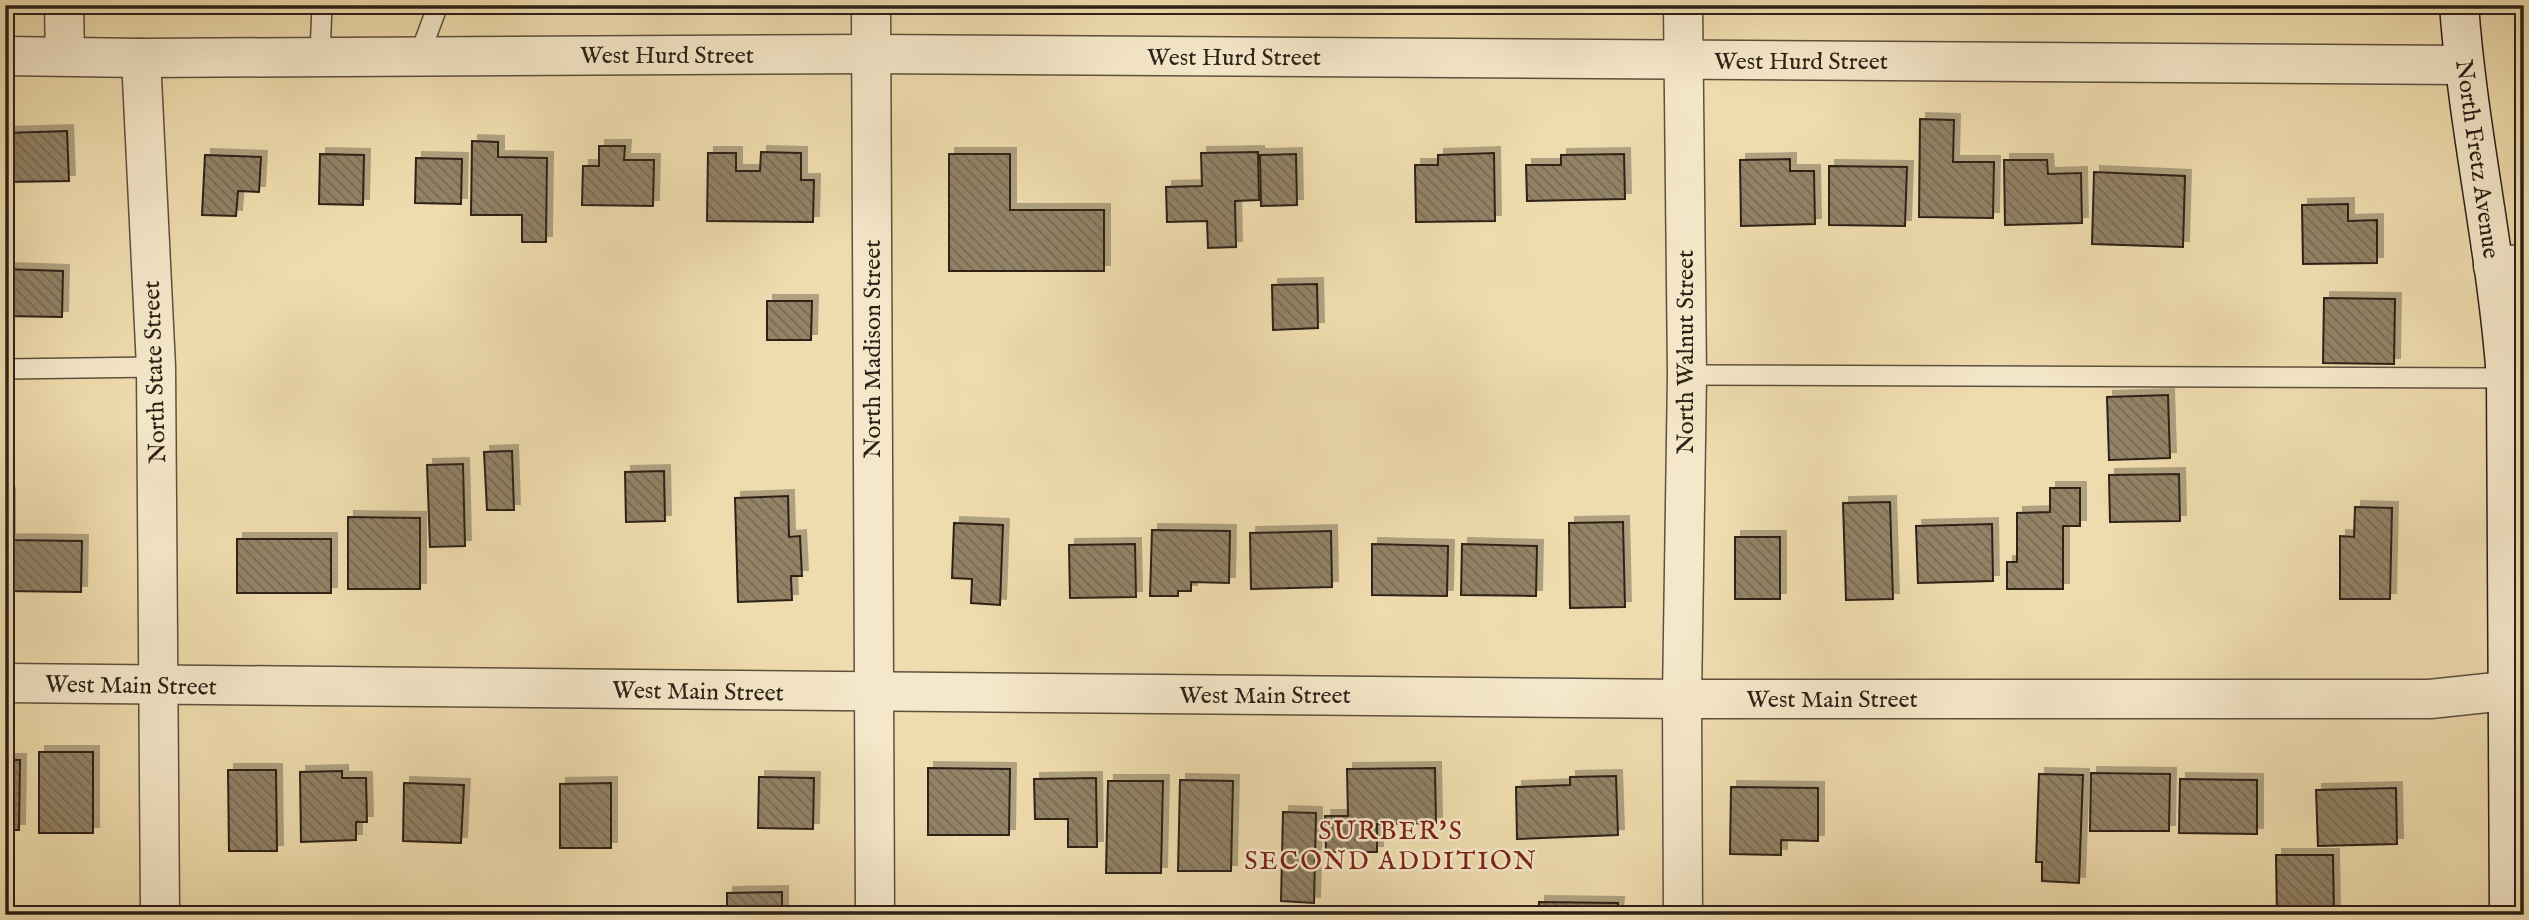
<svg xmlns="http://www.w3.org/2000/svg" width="2529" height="920" font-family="'IM FELL English',serif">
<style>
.building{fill:url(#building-back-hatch);stroke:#2d2118;stroke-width:2;filter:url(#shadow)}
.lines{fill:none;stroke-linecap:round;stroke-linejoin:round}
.lane-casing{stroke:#5e503e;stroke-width:22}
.street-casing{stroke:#5e503e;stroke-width:41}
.secondary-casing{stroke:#2d2118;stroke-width:41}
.lane{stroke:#f5e8ca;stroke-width:19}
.street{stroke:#f5e8ca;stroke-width:38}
.secondary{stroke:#f5e8ca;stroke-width:38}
.labels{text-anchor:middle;stroke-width:5;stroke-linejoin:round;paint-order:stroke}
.street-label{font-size:24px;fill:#2d2118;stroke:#f5e8ca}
.neighbourhood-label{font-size:26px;letter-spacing:2px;fill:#7a1f14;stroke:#f5e8ca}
</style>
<defs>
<pattern id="building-back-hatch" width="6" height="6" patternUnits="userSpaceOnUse" patternTransform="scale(1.75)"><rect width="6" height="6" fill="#928266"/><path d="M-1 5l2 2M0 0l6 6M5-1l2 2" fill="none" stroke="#786a53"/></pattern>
<filter id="shadow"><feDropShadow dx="6" dy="-6" stdDeviation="0" flood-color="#0004"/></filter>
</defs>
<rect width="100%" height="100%" fill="#efdcae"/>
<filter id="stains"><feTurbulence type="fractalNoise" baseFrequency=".00286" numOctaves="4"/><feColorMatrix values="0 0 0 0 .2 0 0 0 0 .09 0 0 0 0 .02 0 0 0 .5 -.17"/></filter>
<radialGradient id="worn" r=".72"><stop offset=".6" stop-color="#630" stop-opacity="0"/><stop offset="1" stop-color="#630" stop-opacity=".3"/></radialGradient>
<g class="building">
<path d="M1920,119l34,1 -1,42h41l-1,56 -74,-1z"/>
<path d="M67,131l2,50 -64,1v-49z"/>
<path d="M472,141l26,1v15l49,1 -1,84h-24v-27h-51z"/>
<path d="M599,146h26l-1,14h30l-1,46 -71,-1 1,-39h16z"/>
<path d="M761,152l40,1v27h13l-1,42 -106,-1 1,-68h28v18h24z"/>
<path d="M1258,152l1,48 -24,1 1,46 -28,1 -1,-27 -40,1 -1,-35 36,-1 -1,-33z"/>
<path d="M1494,153l1,68 -79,1 -1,-57h23v-10z"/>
<path d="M320,154l44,1 -1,50 -44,-1z"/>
<path d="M949,154h61v56h94v61h-155z"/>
<path d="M1296,154l1,51 -36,1 -1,-51z"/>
<path d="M1624,154l1,45 -98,2 -1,-36h35v-10z"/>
<path d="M205,155l56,2 -2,35 -21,-1 -2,25 -34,-1z"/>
<path d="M416,158l46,1 -1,45 -46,-1z"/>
<path d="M1790,159v12h24l1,53 -74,2 -1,-66z"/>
<path d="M2004,160h43l1,14 33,-1 1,50 -77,2z"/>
<path d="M1829,166l78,1 -2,59 -76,-1z"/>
<path d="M2094,172l91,4 -2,71 -91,-3z"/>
<path d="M2348,204v17l29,-1v43l-74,1 -1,-59z"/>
<path d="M5,269l58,2 -1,46 -57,-1z"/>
<path d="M1317,284l1,44 -45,2 -1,-45z"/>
<path d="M2324,298l71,1 -1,65 -71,-1z"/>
<path d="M767,301h45l-1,39h-44z"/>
<path d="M2168,395l2,63 -61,2 -2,-63z"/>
<path d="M512,451l2,59h-27l-3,-58z"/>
<path d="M463,464l2,82 -35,1 -3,-82z"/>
<path d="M664,471l1,50 -39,1 -1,-50z"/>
<path d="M2179,474l1,47 -70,1 -1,-47z"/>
<path d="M2050,488h30v38h-17v63h-56v-27h10v-49l33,-1z"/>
<path d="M5,494h4v46l73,1 -1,51 -76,-1z"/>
<path d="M788,496l1,41 11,-1 2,40h-11l1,24 -54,2 -3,-104z"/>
<path d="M1890,502l3,97 -47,1 -3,-97z"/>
<path d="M2355,507l37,1 -2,91h-50v-63l14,1z"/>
<path d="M348,517l72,1v71h-72z"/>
<path d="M1623,522l2,85 -55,1 -1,-85z"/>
<path d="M954,523l49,2 -3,80 -29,-2 1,-24 -20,-1z"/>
<path d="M1992,524l1,57 -75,2 -2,-57z"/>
<path d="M1152,530l78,1 -1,52 -38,-1v9h-13v5h-28z"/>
<path d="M1331,531l1,56 -81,2 -1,-56z"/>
<rect x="1735" y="537" width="45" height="62"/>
<rect x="237" y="539" width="94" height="54"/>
<path d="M1135,544l1,53 -66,1 -1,-53z"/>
<path d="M1372,544l76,2 -1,50 -75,-1z"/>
<path d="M1462,544l75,2 -1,50 -75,-1z"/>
<rect x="39" y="752" width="54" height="81"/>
<path d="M5,760h15l-1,70h-14z"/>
<path d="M928,768l82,1 -1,66h-81z"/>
<path d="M1435,768l1,55 -59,1v28h-51l-1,-36h23l-1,-47z"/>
<path d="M228,770h48l1,81h-48z"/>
<path d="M342,771v7h24l1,44h-11v18l-55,2 -1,-70z"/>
<path d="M2091,773l79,1 -1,57h-79z"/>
<path d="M2039,774l44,1 -4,108 -37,-2v-19h-6z"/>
<path d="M1616,776l2,59 -101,4 -1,-52 54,-2v-8z"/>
<path d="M759,777l55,1 -1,51 -55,-1z"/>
<path d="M1096,778l1,69h-29v-28h-33l-1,-40z"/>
<path d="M2180,779l77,1v54l-78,-1z"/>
<path d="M1180,780l53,1 -2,90h-53z"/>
<path d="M1108,781h55l-2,92h-55z"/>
<path d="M404,783l60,2 -3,58 -58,-2z"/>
<path d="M611,783v65h-51v-64z"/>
<path d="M1731,787l87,1v53l-37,-1v15l-51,-1z"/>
<path d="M2396,788l1,56 -79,2 -2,-56z"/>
<path d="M1283,812l33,1 -2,90 -33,-2z"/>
<path d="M2276,855h57l1,60h-57z"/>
<path d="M782,892v23h-55v-22z"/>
<path d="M1539,902l79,1 -1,12h-78z"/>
</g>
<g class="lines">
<g class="lane-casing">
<g id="lane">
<path d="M320,56l2,-51"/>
<path d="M419,56l19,-51"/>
<path d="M5,369l151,-2"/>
<path d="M1687,375l819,3"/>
</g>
</g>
<g class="street-casing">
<g id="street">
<path d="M64,5l1,51"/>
<path d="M871,5l4,910"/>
<path d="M1683,5l4,370 -5,324 1,216"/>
<path d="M5,56l136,2 730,-4 1592,11"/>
<path d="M141,58l15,309 4,548"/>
<path d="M2493,266l31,-2"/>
<path d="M5,683l1677,16h748l94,-10"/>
</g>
</g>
<g class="secondary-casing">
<path id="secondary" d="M2459,5c9,125 38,248 47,373l3,537"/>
</g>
<use href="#lane" class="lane"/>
<use href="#street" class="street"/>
<use href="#secondary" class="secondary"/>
</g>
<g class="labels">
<g class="street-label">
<text x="667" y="63">West Hurd Street</text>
<text x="1234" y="65">West Hurd Street</text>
<text x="1801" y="69">West Hurd Street</text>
<text transform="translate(2478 159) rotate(82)" y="8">North Fretz Avenue</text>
<text transform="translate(872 349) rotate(-90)" y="8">North Madison Street</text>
<text transform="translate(1685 352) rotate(-90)" y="8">North Walnut Street</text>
<text transform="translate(154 372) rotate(-92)" y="8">North State Street</text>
<text transform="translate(131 685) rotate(1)" y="8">West Main Street</text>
<text transform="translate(698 691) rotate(1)" y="8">West Main Street</text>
<text x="1265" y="703">West Main Street</text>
<text x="1832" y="707">West Main Street</text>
</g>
<g class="neighbourhood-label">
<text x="1391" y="839">SURBER'S<tspan x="1391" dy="30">SECOND ADDITION</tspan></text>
</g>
</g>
<rect width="2529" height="920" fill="none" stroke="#efdcae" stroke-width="28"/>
<rect x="7" y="7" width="2515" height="906" fill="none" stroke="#2d2118" stroke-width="3.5"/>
<rect x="14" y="14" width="2501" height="892" fill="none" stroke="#2d2118" stroke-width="2"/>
<rect width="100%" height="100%" filter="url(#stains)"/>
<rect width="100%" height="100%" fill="url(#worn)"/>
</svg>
